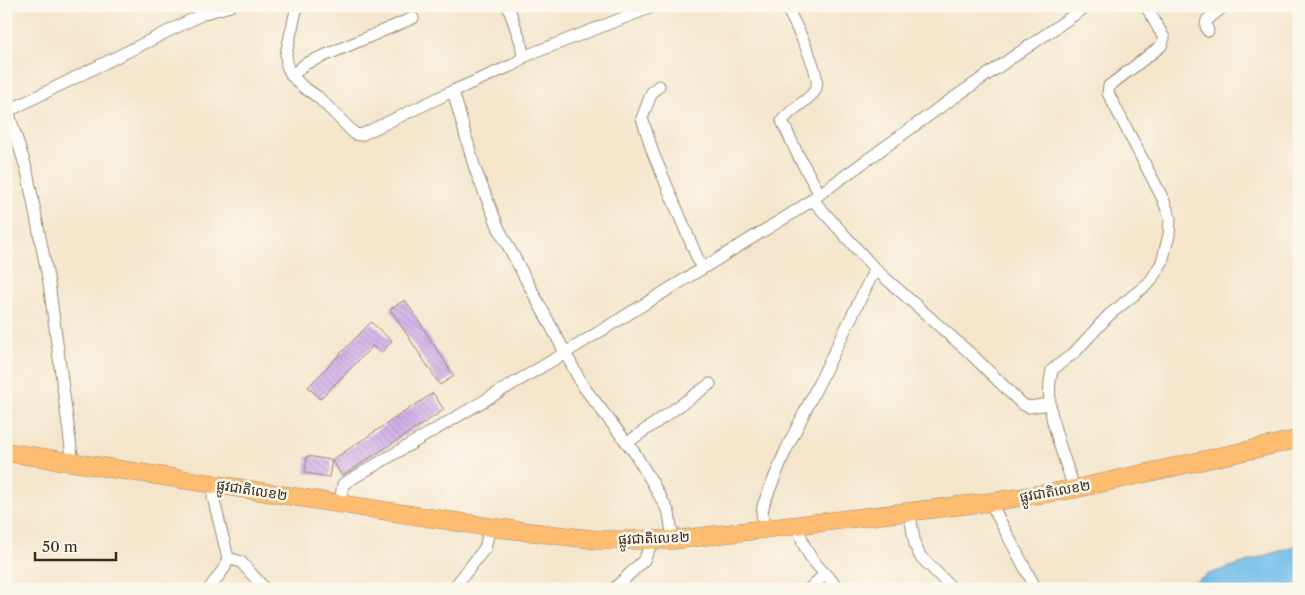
<svg xmlns="http://www.w3.org/2000/svg" width="1305" height="595" font-family="'Libre Caslon Text','Noto Sans Khmer',serif">
<style>
.water{fill:#6fbde9;stroke:#557484}
.building{fill:url(#building-back-hatch)}
.lines{fill:none;stroke-linecap:round;stroke-linejoin:round}
.minor-casing{stroke:#988874;stroke-width:13}
.trunk-casing{stroke:#988874;stroke-width:19}
.minor{stroke:#fff;stroke-width:11}
.trunk{stroke:#fdbc6f;stroke-width:18}
.labels{text-anchor:middle;stroke-width:5;stroke-linejoin:round;paint-order:stroke}
.street-label{font-size:14px;fill:#3b2a1e;stroke:#fbf7ec}
</style>
<defs>
<pattern id="building-back-hatch" width="6" height="6" patternUnits="userSpaceOnUse" patternTransform="scale(1.25)"><rect width="6" height="6" fill="#cca3e7"/><path d="M-1 5l2 2M0 0l6 6M5-1l2 2" fill="none" stroke="#a785bb"/></pattern>
</defs>
<rect width="100%" height="100%" fill="#fbf7ec"/>
<filter id="ink" filterUnits="userSpaceOnUse"><feTurbulence type="fractalNoise" baseFrequency=".02" numOctaves="2"/><feDisplacementMap in="SourceGraphic" scale="10" xChannelSelector="R" yChannelSelector="G"/><feConvolveMatrix kernelMatrix="1 2 1 2 8 2 1 2 1" color-interpolation-filters="sRGB"/></filter>
<filter id="wash" filterUnits="userSpaceOnUse"><feTurbulence type="fractalNoise" baseFrequency=".0096" numOctaves="4" result="noise"/><feDisplacementMap in="SourceGraphic" scale="20" xChannelSelector="R" yChannelSelector="G"/><feGaussianBlur stdDeviation="1.12" result="paint"/><feColorMatrix in="noise" values="0 0 0 0 0 0 0 0 0 0 0 0 0 0 0 0 0 1.4 0 .05"/><feComposite in="paint" operator="in"/></filter>
<g filter="url(#wash)">
<rect width="100%" height="100%" fill="#f4e5cb"/>
<path class="water" d="M1295,546h4v38l-30,5h-87l27,-15z"/>
<g id="blocks">
<g class="building">
<path d="M405,300l49,76 -14,9 -50,-76z"/>
<path d="M371,322l21,19 -11,12 -8,-7 -53,53 -12,-12z"/>
<path d="M433,393l11,17 -102,66 -10,-16z"/>
<path d="M307,456l25,4 -3,17 -24,-4z"/>
</g>
</g>
</g>
<g filter="url(#ink)">
<use href="#blocks" fill-opacity="0" stroke="#988874" stroke-width="1"/>
<g class="lines">
<g class="minor-casing">
<g id="minor">
<path d="M297,6l-11,48 1,12 5,10 11,11 15,10 37,37 6,1 92,-44 62,-27 8,-7 131,-51"/>
<path d="M508,6l13,37 2,14"/>
<path d="M786,6c8,16 40,74 28,86 -9,11 -23,17 -32,29l15,32 22,40"/>
<path d="M1208,31l-2,-5 1,-6 17,-14"/>
<path d="M292,76l13,-12 108,-46"/>
<path d="M659,86l-7,6 -10,26 11,35 49,116"/>
<path d="M453,91l22,78 24,60 84,157 51,66 18,30 17,31 4,27"/>
<path d="M6,105l21,66 22,112 24,180"/>
<path d="M8,111l197,-98 25,-7"/>
<path d="M812,199l63,70 96,85 51,50 7,3 14,-2"/>
<path d="M627,443l83,-59"/>
<path d="M1074,489c-11,-39 -32,-78 -22,-119l23,-18 34,-37 41,-33 12,-20 7,-27 1,-17 -7,-19 -55,-106 1,-7 52,-40 3,-8 -18,-32"/>
<path d="M340,502l3,-18 217,-128 239,-147 140,-101 148,-102"/>
<path d="M990,502l45,85"/>
<path d="M909,510l6,35 5,11 33,33"/>
<path d="M799,525c2,28 22,45 41,64"/>
<path d="M764,529l-2,-17 2,-9 21,-51 90,-183"/>
<path d="M228,558l13,4 24,27"/>
<path d="M209,589l16,-22 3,-9 -15,-61 2,-12"/>
<path d="M453,589l32,-41 5,-21"/>
<path d="M614,589l30,-29 9,-20"/>
<path d="M809,589l16,-15"/>
</g>
</g>
<g class="trunk-casing">
<path id="trunk" d="M6,452l484,75 108,13h75l317,-38 84,-13 225,-50"/>
</g>
<use href="#minor" class="minor"/>
<use href="#trunk" class="trunk"/>
</g>
</g>
<g class="labels">
<g class="street-label">
<text transform="translate(252 490) rotate(9)" y="5">ផ្លូវជាតិលេខ២</text>
<text transform="translate(1055 491) rotate(-10)" y="5">ផ្លូវជាតិលេខ២</text>
<text transform="translate(654 538) rotate(-2)" y="5">ផ្លូវជាតិលេខ២</text>
</g>
</g>
<rect width="1305" height="595" fill="none" stroke="#fbf7ec" stroke-width="25"/>
<path d="M35 552v8h81v-8" fill="none" stroke="#3b2a1e" stroke-width="2.5"/>
<text x="42" y="552" font-size="15" fill="#3b2a1e" stroke="#fbf7ec" stroke-width="4" paint-order="stroke">50 m</text>
</svg>
